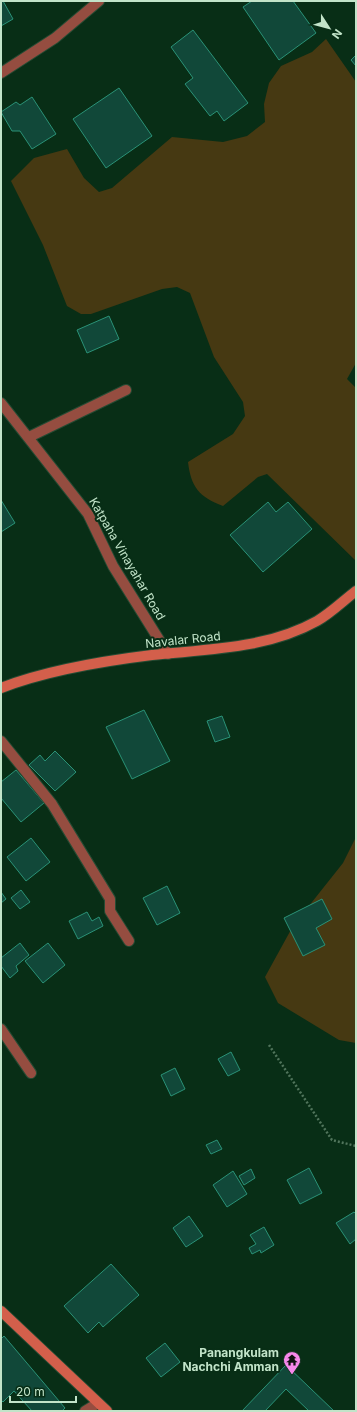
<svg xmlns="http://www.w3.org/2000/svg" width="357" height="1412" font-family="Inter,sans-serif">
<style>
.green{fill:#463912}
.building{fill:#114839;stroke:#2a9277}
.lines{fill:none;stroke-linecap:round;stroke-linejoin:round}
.street-casing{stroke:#264b33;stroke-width:12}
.secondary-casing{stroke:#264b33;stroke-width:12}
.path{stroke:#51755c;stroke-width:2.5;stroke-dasharray:2 2;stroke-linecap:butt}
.street{stroke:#954d40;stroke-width:10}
.secondary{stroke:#d35f4b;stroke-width:10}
.labels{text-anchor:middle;stroke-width:4;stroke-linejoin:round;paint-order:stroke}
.street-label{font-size:12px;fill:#c2e4c9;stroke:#082e16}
.poi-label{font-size:12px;font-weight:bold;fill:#c2e4c9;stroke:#082e16;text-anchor:end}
</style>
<rect width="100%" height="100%" fill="#082e16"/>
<g class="green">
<path d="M326,39l30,43v281l-9,16 9,9v173l-89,-87 -9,3 -35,29c-24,-9 -32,-19 -35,-44l45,-28 12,-18 -2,-14 -29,-45 -24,-64 -13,-6 -15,2 -71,25h-10l-14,-8 -24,-61 -32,-64 23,-23 33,-9 17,29 15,14 13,-4 60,-51 51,5 24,-6 18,-14 -1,-18 5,-21 12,-17 31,-14z"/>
<path d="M356,837v206l-17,-3 -61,-37 -13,-26 28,-51 50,-63z"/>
</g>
<g class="building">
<path d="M1,1h2l10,18 -12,7z"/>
<path d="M252,1h41l23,32 -37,27 -36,-53z"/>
<path d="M193,30l55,73 -24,18 -7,-10 -7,5 -25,-32 8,-6 -22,-31z"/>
<path d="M356,55v11l-5,-6z"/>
<path d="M119,88l33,48 -46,32 -33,-49z"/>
<path d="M32,97l24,37 -24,15 -12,-18h-8l-11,-19 15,-10 4,3z"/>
<path d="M109,316l10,23 -32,14 -10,-23z"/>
<path d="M1,500l14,23 -14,9z"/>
<path d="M268,502l8,10 12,-10 24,27 -49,43 -33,-37z"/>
<path d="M144,710l26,51 -38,18 -26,-52z"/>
<path d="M222,716l8,21 -15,5 -8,-21z"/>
<path d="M55,751l21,21 -21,19 -26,-26 11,-10 5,6z"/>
<path d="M16,770l28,33 -23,19 -20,-24v-16z"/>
<path d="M31,838l19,24 -24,19 -19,-24z"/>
<path d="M167,886l13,27 -23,12 -14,-27z"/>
<path d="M21,890l9,12 -10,7 -9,-11z"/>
<path d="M1,892l5,7 -5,4z"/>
<path d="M322,899l10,20 -16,9 9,17 -22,11 -19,-38z"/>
<path d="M87,912l5,9 7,-4 4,9 -25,13 -9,-18z"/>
<path d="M20,943l9,12 -13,11 2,5 -8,7 -9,-12v-8z"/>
<path d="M48,943l17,22 -22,18 -18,-22z"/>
<path d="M231,1052l9,18 -12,6 -10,-17z"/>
<path d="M175,1068l10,21 -14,7 -10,-21z"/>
<path d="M217,1140l5,9 -11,5 -5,-9z"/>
<path d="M309,1168l13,25 -22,11 -13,-24z"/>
<path d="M251,1169l4,9 -11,7 -5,-9z"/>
<path d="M233,1171l14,23 -20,13 -14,-22z"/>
<path d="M354,1212l2,2v25l-6,5 -14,-21z"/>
<path d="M189,1216l14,20 -17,11 -13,-19z"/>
<path d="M264,1227l10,18 -13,8 -1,-3 -8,4 -3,-6 7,-4 -6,-9z"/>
<path d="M111,1264l28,31 -36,32 -4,-5 -11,11 -24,-27z"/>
<path d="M4,1336l61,72 -3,3h-30l-18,-20 -11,11 -2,-2v-61z"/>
<path d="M165,1343l15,19 -19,15 -15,-19z"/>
<path d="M286,1365l48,46h-25l-23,-22 -21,22h-23z"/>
</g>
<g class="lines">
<g class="street-casing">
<g id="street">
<path d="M1,73l54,-35 44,-37"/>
<path d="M1,403l87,111 25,52 55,88"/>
<path d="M29,437l97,-47"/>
<path d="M1,741l51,63 58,95v12l19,30"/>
<path d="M1,1029l30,44"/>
<path d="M85,1411l13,-8"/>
</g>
</g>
<g class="secondary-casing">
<g id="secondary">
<path d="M1,688c46,-18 102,-27 151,-33 56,-6 115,-6 165,-34 14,-8 26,-20 39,-30"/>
<path d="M1,1311l106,100"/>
</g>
</g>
<path class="path" d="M269,1045l63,95 24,6"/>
<use href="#street" class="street"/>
<use href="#secondary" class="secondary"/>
</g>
<defs>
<g id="temple-pin" transform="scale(0.9)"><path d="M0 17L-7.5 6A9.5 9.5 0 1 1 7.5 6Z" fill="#f788eb" stroke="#082e16"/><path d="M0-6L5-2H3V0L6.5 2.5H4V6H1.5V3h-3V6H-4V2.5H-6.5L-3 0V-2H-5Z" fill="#111"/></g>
</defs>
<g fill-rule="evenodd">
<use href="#temple-pin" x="292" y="1360"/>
</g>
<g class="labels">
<g class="street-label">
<text transform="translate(127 559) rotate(60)" y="4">Katpaha Vinayahar Road</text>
<text transform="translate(183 640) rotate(-6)" y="4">Navalar Road</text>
</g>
<g class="poi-label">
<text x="279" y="1357">Panangkulam<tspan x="279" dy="14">Nachchi Amman</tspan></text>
</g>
</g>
<rect width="357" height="1412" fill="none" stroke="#c2e4c9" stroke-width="4"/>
<g transform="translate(329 28) rotate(126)" stroke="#082e16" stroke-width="3" paint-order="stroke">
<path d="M0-3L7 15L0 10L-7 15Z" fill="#c2e4c9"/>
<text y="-6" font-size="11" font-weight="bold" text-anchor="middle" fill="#c2e4c9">N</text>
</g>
<path d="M10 1396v6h66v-6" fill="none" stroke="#c2e4c9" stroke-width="2"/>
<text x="16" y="1396" font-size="12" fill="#c2e4c9" stroke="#082e16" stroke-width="3" paint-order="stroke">20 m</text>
</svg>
